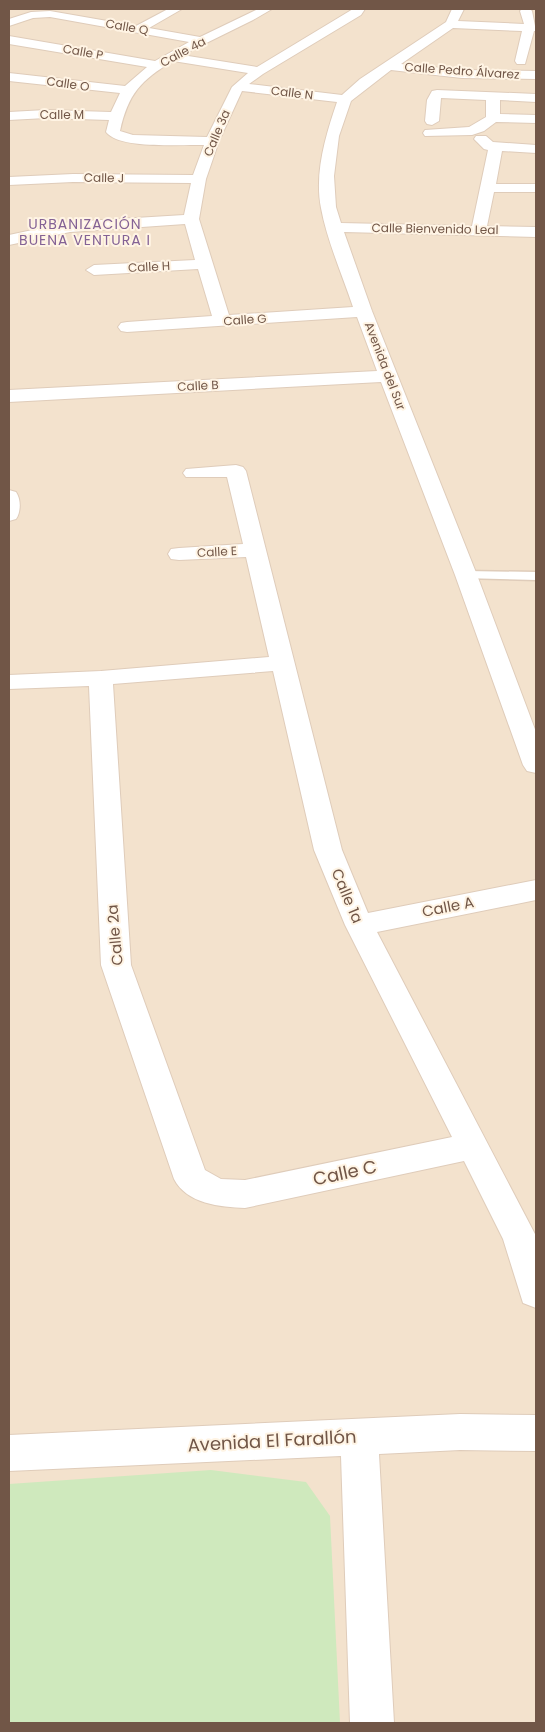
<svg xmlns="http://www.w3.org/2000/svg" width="545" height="1732" font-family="Poppins,sans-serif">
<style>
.residential{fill:#f3e2cd}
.green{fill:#cfe9bd}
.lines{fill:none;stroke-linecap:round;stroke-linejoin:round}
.service-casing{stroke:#dfccba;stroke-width:3}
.minor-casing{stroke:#dfccba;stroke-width:2}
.service{fill:#fff;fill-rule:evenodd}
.minor{fill:#fff;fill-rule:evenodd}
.labels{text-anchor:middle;stroke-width:4;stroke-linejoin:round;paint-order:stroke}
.far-street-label{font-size:12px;fill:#715647;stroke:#fff4e4}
.far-neighbourhood-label{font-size:14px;letter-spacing:1px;fill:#846295;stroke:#fff4e4}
.street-label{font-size:15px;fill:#715647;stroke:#fff4e4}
.near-street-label{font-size:18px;fill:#715647;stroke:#fff4e4}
</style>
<rect width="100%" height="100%" fill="#fcf0de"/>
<rect class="residential" x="9" y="9" width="527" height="1714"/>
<path class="green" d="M211,1470l95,12 24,34 10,207h-331v-239z"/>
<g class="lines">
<g class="service-casing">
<path id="service" d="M466,571l70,1v8l-74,-2 -2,-3 2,-3z"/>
</g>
<g class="minor-casing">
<g id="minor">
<path d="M168,9h14l-33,19 51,9 58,-28h14l-19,11 -71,35 75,12 96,-58h12l-4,6 -98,59 -14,10 93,11 18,-16 86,-57 6,-13h12l-6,12 66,3 -4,-13 2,-2h8l2,2 4,20h-2l-9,33h-8l-2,-3 7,-30 -69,-3 -52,36 61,6 74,1v8l-74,-1 -71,-8 -40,31 -12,35 -5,40 2,31 5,16 131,3 16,-76 -4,-1 -10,-10 2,-3h10l7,6 43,3v8l-34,-2 -6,33h40v8h-42l-7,34 49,1v10l-192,-5 28,79 105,264 59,157v41l-9,-2 -4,-6 -68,-190 -74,-193 -372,20v-12l368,-19 -20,-54 -230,15 -6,-1 -3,-4 3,-4 6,-1 85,-6 -14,-47 -104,6 -8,-5 8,-5 101,-5 -10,-36 -115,8 -61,13v-10l61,-13 114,-7 7,-32 -118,-1 -64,3v-8l64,-3 120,1 11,-30c-22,-1 -84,5 -98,-13l3,-12 -63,-2 -37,2v-8l37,-2 65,2 9,-19 -111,-12v-8l116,13 22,-19 -138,-23v-8l146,25 34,-19 -139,-25 -17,1 -24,8v-7l22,-7 19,-1 86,15zM173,61l75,12 -16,14 -25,50 -74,-2 -13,-4c8,-37 21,-51 53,-70zM242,91l95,11c-11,32 -23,71 -16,106 6,33 21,66 32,99l-124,8 -30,-96 7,-40 13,-38z"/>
<path d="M437,90l99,4v8l-36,-2v14l36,1v8l-40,-1 -12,9 -12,4 -47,1 -2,-3 2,-3 44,-3 17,-10v-17l-45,-2 -2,23 -7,4 -5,-1 -2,-3 2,-21 5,-9z"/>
<path d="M236,465l7,2 3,4 96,379 26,63 168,-33v20l-159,32 159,304v72l-13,-5 -20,-64 -39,-78 -219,47c-25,-1 -58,-4 -71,-29l-73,-214 -12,-279 -80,3v-14l92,-4 168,-14 -23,-100 -67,3 -8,-1 -3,-5 3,-5 8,-1 64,-4 -16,-67h-41l-3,-4 3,-4zM273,671l41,179 31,75 107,212 -207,43 -24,-1 -16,-9 -74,-205 -18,-281z"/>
<path d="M9,490l7,2c5,7 5,20 0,27l-7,2z"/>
<path d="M460,1414l76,1v36l-76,-1 -81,4 15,269h-44l-9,-267 -332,15v-36z"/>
</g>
</g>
<use href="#service" class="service"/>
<use href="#minor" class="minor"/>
</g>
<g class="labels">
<g class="far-street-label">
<text transform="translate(127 27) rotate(10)" y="4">Calle Q</text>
<text transform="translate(83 52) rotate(10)" y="4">Calle P</text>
<text transform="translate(183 52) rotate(-28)" y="4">Calle 4a</text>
<text transform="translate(462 71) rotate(4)" y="4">Calle Pedro Álvarez</text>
<text transform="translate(68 84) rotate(8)" y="4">Calle O</text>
<text transform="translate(292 93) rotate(7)" y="4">Calle N</text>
<text x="62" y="119">Calle M</text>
<text transform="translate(217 133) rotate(-67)" y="4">Calle 3a</text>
<text transform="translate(104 178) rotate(1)" y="4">Calle J</text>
<text transform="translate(435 229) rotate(1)" y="4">Calle Bienvenido Leal</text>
<text transform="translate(149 267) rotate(-3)" y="4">Calle H</text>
<text transform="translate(245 320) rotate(-4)" y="4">Calle G</text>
<text transform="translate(385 366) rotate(69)" y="4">Avenida del Sur</text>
<text transform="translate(198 386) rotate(-3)" y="4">Calle B</text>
<text transform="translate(217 552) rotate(-3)" y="4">Calle E</text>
</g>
<g class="far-neighbourhood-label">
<text x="85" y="229">URBANIZACIÓN<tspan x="85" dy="16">BUENA VENTURA I</tspan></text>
</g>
<g class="street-label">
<text transform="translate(347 896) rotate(67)" y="5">Calle 1a</text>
<text transform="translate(448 907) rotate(-11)" y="5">Calle A</text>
<text transform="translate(115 935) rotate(-95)" y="5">Calle 2a</text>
</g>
<g class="near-street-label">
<text transform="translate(345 1173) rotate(-12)" y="6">Calle C</text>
<text transform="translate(272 1441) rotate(-3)" y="6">Avenida El Farallón</text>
</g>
</g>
<rect width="545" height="1732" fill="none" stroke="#715647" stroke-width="20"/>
</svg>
